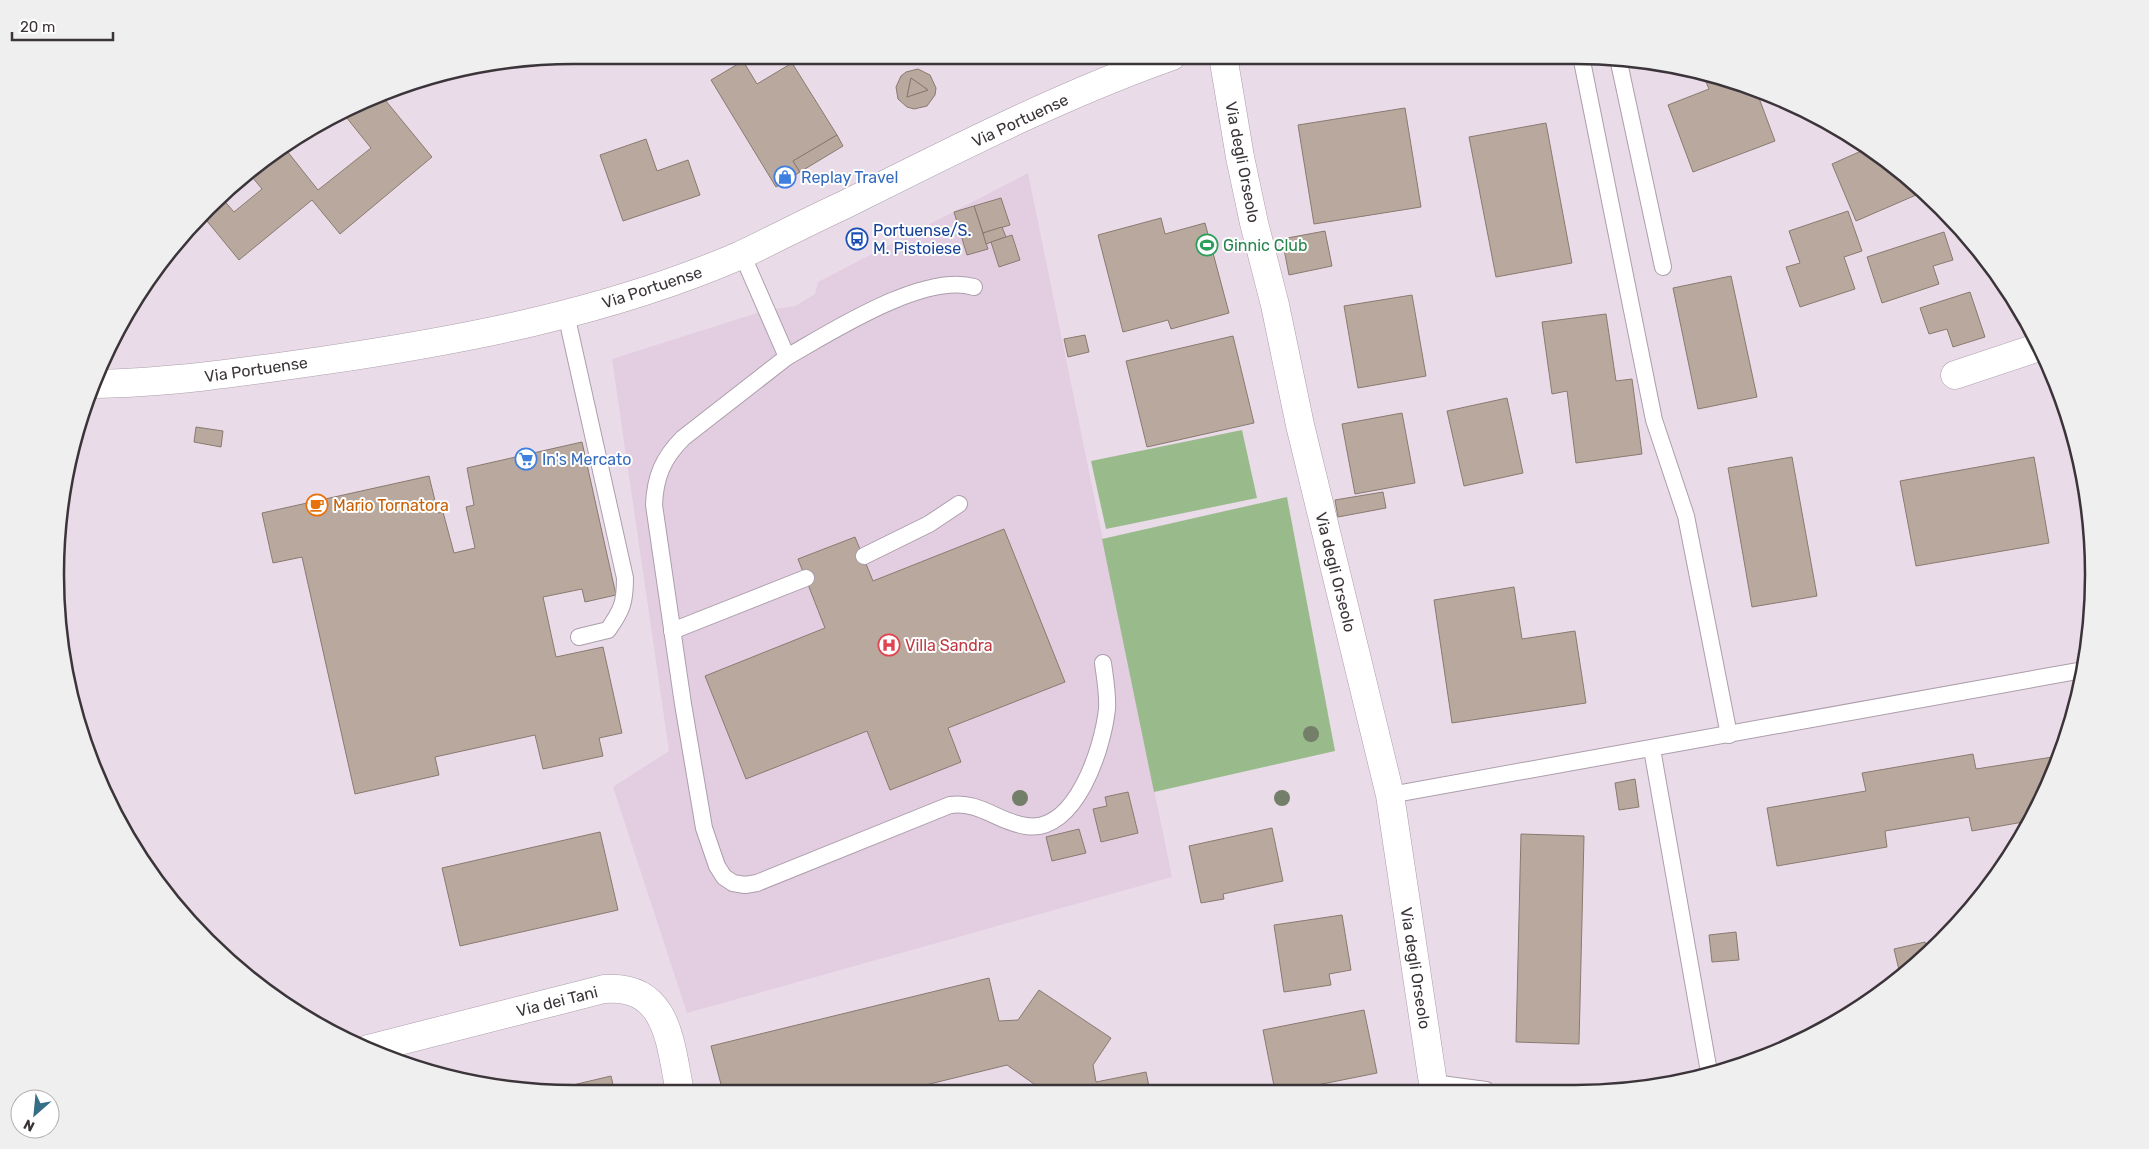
<svg xmlns="http://www.w3.org/2000/svg" width="2149" height="1149" font-family="Rubik,sans-serif">
<style>
.built{fill:#e3cee1}
.green{fill:#99bb8b}
.building{fill:#b9a89e;stroke:#897a70;fill-rule:evenodd}
.lines{fill:none;stroke-linecap:round;stroke-linejoin:round}
.lane-casing{stroke:#ac9eab;stroke-width:18}
.street-casing{stroke:#ac9eab;stroke-width:29}
.secondary-casing{stroke:#ac9eab;stroke-width:29}
.lane{stroke:#fff;stroke-width:16}
.street{stroke:#fff;stroke-width:28}
.secondary{stroke:#fff;stroke-width:28}
.tree{fill:#747f69}
.labels{text-anchor:middle;stroke-width:4;stroke-linejoin:round;paint-order:stroke}
.street-label{font-size:16px;fill:#3b353a;stroke:#fff}
.shop-label{font-size:16px;fill:#366cbe;stroke:#fff;text-anchor:start}
.transit-label{font-size:16px;fill:#164399;stroke:#fff;text-anchor:start}
.leisure-label{font-size:16px;fill:#27864d;stroke:#fff;text-anchor:start}
.food-label{font-size:16px;fill:#c56008;stroke:#fff;text-anchor:start}
.health-label{font-size:16px;fill:#be3a42;stroke:#fff;text-anchor:start}
.rim{fill:none;stroke:#3b353a;stroke-width:2.5}
</style>
<rect width="100%" height="100%" fill="#eadbe9"/>
<path class="built" d="M1028,173l144,704 -485,136 -74,-226 56,-36 -57,-392 154,-49 29,-4 20,-12 3,-12z"/>
<g class="green">
<path d="M1242,430l15,68 -151,31 -15,-68z"/>
<path d="M1287,497l48,254 -181,41 -52,-253z"/>
</g>
<g class="building">
<path d="M743,61l14,23 35,-21 45,72 -44,26 7,11 -24,15 -65,-107z"/>
<path d="M918,69l12,6 6,13 -1,7 -8,11 -13,3 -7,-2 -9,-8 -2,-12 5,-11 5,-4zM911,78l17,12 -21,7z"/>
<path d="M1702,72l54,18 19,51 -82,31 -25,-67 41,-16z"/>
<path d="M911,78l17,12 -21,7z"/>
<path d="M381,95l51,62 -92,77 -28,-34 -73,60 -37,-45 19,-18 13,15 28,-23 -14,-17 10,-9 25,-17 35,44 53,-42 -29,-36z"/>
<path d="M1405,108l16,99 -107,17 -16,-99z"/>
<path d="M1546,123l26,140 -76,14 -27,-140z"/>
<path d="M837,135l6,11 -43,26 -7,-11z"/>
<path d="M646,139l11,32 31,-11 12,35 -77,26 -23,-66z"/>
<path d="M1868,148l23,15 32,29 -67,29 -24,-57z"/>
<path d="M1001,198l9,27 -27,8 -9,-27z"/>
<path d="M974,206l14,43 -21,6 -13,-43z"/>
<path d="M1848,211l14,40 -18,6 11,32 -55,18 -14,-40 14,-4 -11,-32z"/>
<path d="M1161,218l4,16 40,-11 24,90 -58,16 -3,-9 -45,12 -25,-97z"/>
<path d="M1002,227l4,10 -20,7 -3,-11z"/>
<path d="M1325,231l7,35 -43,9 -7,-36z"/>
<path d="M1944,232l9,28 -20,6 6,18 -57,19 -15,-46z"/>
<path d="M1012,235l8,25 -21,7 -8,-25z"/>
<path d="M1731,276l26,121 -59,12 -25,-121z"/>
<path d="M1970,292l15,45 -32,10 -6,-18 -18,5 -9,-26z"/>
<path d="M1412,295l14,81 -68,12 -14,-82z"/>
<path d="M1606,314l10,67 16,-2 10,75 -66,9 -9,-72 -15,3 -10,-72z"/>
<path d="M1085,335l4,17 -21,5 -4,-18z"/>
<path d="M1233,336l21,87 -107,24 -21,-86z"/>
<path d="M1507,398l16,75 -59,13 -17,-75z"/>
<path d="M1402,413l13,70 -60,11 -13,-70z"/>
<path d="M196,427l27,4 -2,16 -27,-5z"/>
<path d="M582,442l34,153 -31,7 -3,-13 -39,8 13,60 47,-10 19,86 -23,5 4,18 -60,13 -8,-34 -100,22 4,18 -84,19 -53,-237 -29,6 -11,-50 167,-37 9,37 5,-1 11,41 21,-5 -9,-41 8,-2 -7,-37z"/>
<path d="M1792,457l25,139 -65,11 -24,-139z"/>
<path d="M2034,457l15,86 -133,23 -16,-85z"/>
<path d="M1383,492l3,16 -48,9 -3,-17z"/>
<path d="M1004,529l61,153 -117,46 13,34 -71,28 -23,-59 -121,48 -41,-103 120,-48 -27,-69 57,-22 18,44z"/>
<path d="M1514,587l8,52 53,-8 11,72 -134,20 -18,-123z"/>
<path d="M1973,754l3,15 83,-13 -19,49 -11,16 -57,10 -3,-14 -84,14 2,16 -110,19 -10,-58 99,-17 -4,-18z"/>
<path d="M1635,779l4,28 -20,3 -4,-27z"/>
<path d="M1128,792l10,41 -37,9 -8,-33 14,-3 -2,-9z"/>
<path d="M1272,828l11,53 -60,13 1,5 -23,4 -12,-57z"/>
<path d="M1079,829l7,24 -34,8 -6,-24z"/>
<path d="M600,832l18,78 -158,36 -18,-78z"/>
<path d="M1521,834l63,2 -5,208 -63,-2z"/>
<path d="M1342,915l9,55 -22,4 2,11 -47,7 -10,-67z"/>
<path d="M1736,932l3,28 -27,2 -3,-27z"/>
<path d="M1925,942l3,10 -22,21 -6,1 -6,-25z"/>
<path d="M989,978l10,43 19,-1 21,-30 72,48 -18,27 3,17 50,-10 4,19h-106l-37,-26 -110,27h-174l-12,-46z"/>
<path d="M1364,1010l13,63 -90,18h-12l-12,-61z"/>
<path d="M611,1076l4,17h-76z"/>
</g>
<g class="lines">
<g class="lane-casing">
<g id="lane">
<path d="M1581,56l73,364 32,96 43,219"/>
<path d="M1618,58l45,209"/>
<path d="M742,254l45,103 -104,81c-20,20 -28,39 -29,67l29,199 21,124 13,38 7,11 9,6 12,2 12,-2 193,-78c31,-4 47,17 76,21 50,8 77,-79 81,-117 1,-15 -2,-31 -4,-46"/>
<path d="M566,314l59,264c0,25 -3,32 -17,52l-29,7"/>
<path d="M787,357c44,-25 137,-85 187,-70"/>
<path d="M864,556l65,-32 30,-20"/>
<path d="M672,631l134,-53"/>
<path d="M1652,749l57,323"/>
<path d="M1390,795l693,-125"/>
<path d="M1433,1083l53,7"/>
</g>
</g>
<g class="street-casing">
<g id="street">
<path d="M1223,56l17,101 14,66 21,82 25,120 90,370 44,295"/>
<path d="M1955,375l84,-28"/>
<path d="M368,1049l236,-60c65,-5 66,55 76,103"/>
</g>
</g>
<g class="secondary-casing">
<path id="secondary" d="M92,384c76,-1 152,-12 228,-23 143,-21 287,-48 421,-106 34,-16 68,-34 103,-50 108,-54 215,-109 328,-149"/>
</g>
<use href="#lane" class="lane"/>
<use href="#street" class="street"/>
<use href="#secondary" class="secondary"/>
</g>
<g class="tree">
<circle cx="1311" cy="734" r="8"/>
<circle cx="1020" cy="798" r="8"/>
<circle cx="1282" cy="798" r="8"/>
</g>
<defs>
<g id="shop-ring" transform="scale(1.125)"><circle r="9.5" fill="#fff" stroke="#3f7fe0" stroke-width="1.5"/><path d="M-5-2.5h2.3a2.7 3.5 0 0 1 5.4 0H5L5.5 6h-11ZM-1.5-2.5h3a1.5 2.3 0 0 0-3 0Z" fill="#3f7fe0"/></g>
<g id="bus-ring" transform="scale(1.125)"><circle r="9.5" fill="#fff" stroke="#1a4fb4" stroke-width="1.5"/><path d="M-5-6H5V4H4V6H2V4H-2V6H-4V4H-5ZM-3.5-4V0h7V-4ZM-3.5 1.2v1.5H-2V1.2ZM2 1.2v1.5H3.5V1.2Z" fill="#1a4fb4"/></g>
<g id="stadium-ring" transform="scale(1.125)"><circle r="9.5" fill="#fff" stroke="#2e9e5b" stroke-width="1.5"/><path d="M0-5a6.5 5 0 1 0 0 10a6.5 5 0 1 0 0-10ZM-3.5-1.8h7v3.6h-7Z" fill="#2e9e5b"/></g>
<g id="supermarket-ring" transform="scale(1.125)"><circle r="9.5" fill="#fff" stroke="#3f7fe0" stroke-width="1.5"/><path d="M-6-5.5h2.5l.6 2H6L4.5 2H-2.5L-4.4-4H-6ZM-1.5 3.2a1.3 1.3 0 1 0 .1 0ZM3 3.2a1.3 1.3 0 1 0 .1 0Z" fill="#3f7fe0"/></g>
<g id="cafe-ring" transform="scale(1.125)"><circle r="9.5" fill="#fff" stroke="#e8710a" stroke-width="1.5"/><path d="M-5.5-4.5H6V0H3Q3 3.5 0 3.5H-2.5Q-5.5 3.5-5.5 0ZM3-3.2v2h1.7v-2ZM-6 4.5H4V6H-6Z" fill="#e8710a"/></g>
<g id="hospital-ring" transform="scale(1.125)"><circle r="9.5" fill="#fff" stroke="#e0444e" stroke-width="1.5"/><path d="M-5-5h3v3.5h4V-5h3V5h-3V1.5h-4V5h-3Z" fill="#e0444e"/></g>
</defs>
<g fill-rule="evenodd">
<use href="#shop-ring" x="785" y="177"/>
<use href="#bus-ring" x="857" y="239"/>
<use href="#stadium-ring" x="1207" y="245"/>
<use href="#supermarket-ring" x="526" y="459"/>
<use href="#cafe-ring" x="317" y="505"/>
<use href="#hospital-ring" x="889" y="645"/>
</g>
<g class="labels">
<g class="street-label">
<text transform="translate(1020 120) rotate(-25)" y="6">Via Portuense</text>
<text transform="translate(1243 162) rotate(79)" y="6">Via degli Orseolo</text>
<text transform="translate(652 287) rotate(-18)" y="6">Via Portuense</text>
<text transform="translate(256 369) rotate(-8)" y="6">Via Portuense</text>
<text transform="translate(1336 572) rotate(76)" y="6">Via degli Orseolo</text>
<text transform="translate(1416 968) rotate(81)" y="6">Via degli Orseolo</text>
<text transform="translate(557 1001) rotate(-14)" y="6">Via dei Tani</text>
</g>
<g class="shop-label">
<text x="801" y="183">Replay Travel</text>
<text x="542" y="465">In's Mercato</text>
</g>
<g class="transit-label">
<text x="873" y="236">Portuense/S.<tspan x="873" dy="18">M. Pistoiese</tspan></text>
</g>
<g class="leisure-label">
<text x="1223" y="251">Ginnic Club</text>
</g>
<g class="food-label">
<text x="333" y="511">Mario Tornatora</text>
</g>
<g class="health-label">
<text x="905" y="651">Villa Sandra</text>
</g>
</g>
<path d="M0 0H2149V1149H0ZM574 64H1575A510 510 0 0 1 2085 574V575A510 510 0 0 1 1575 1085H574A510 510 0 0 1 64 575V574A510 510 0 0 1 574 64Z" fill="#efefef" fill-rule="evenodd"/>
<path class="rim" d="M574 64H1575A510 510 0 0 1 2085 574V575A510 510 0 0 1 1575 1085H574A510 510 0 0 1 64 575V574A510 510 0 0 1 574 64Z"/>
<g transform="translate(35 1114) rotate(207)"><circle r="24" fill="#ffffff" stroke="#b1aeb0"/>
<path d="M0-4L9 19L0 12L-9 19Z" fill="#346e87"/>
<text y="-8" font-size="14" font-weight="bold" text-anchor="middle" fill="#3b353a">N</text>
</g>
<path d="M12 32v8h101v-8" fill="none" stroke="#3b353a" stroke-width="2.5"/>
<text x="20" y="32" font-size="15" fill="#3b353a" stroke="#ffffff" stroke-width="4" paint-order="stroke">20 m</text>
</svg>
